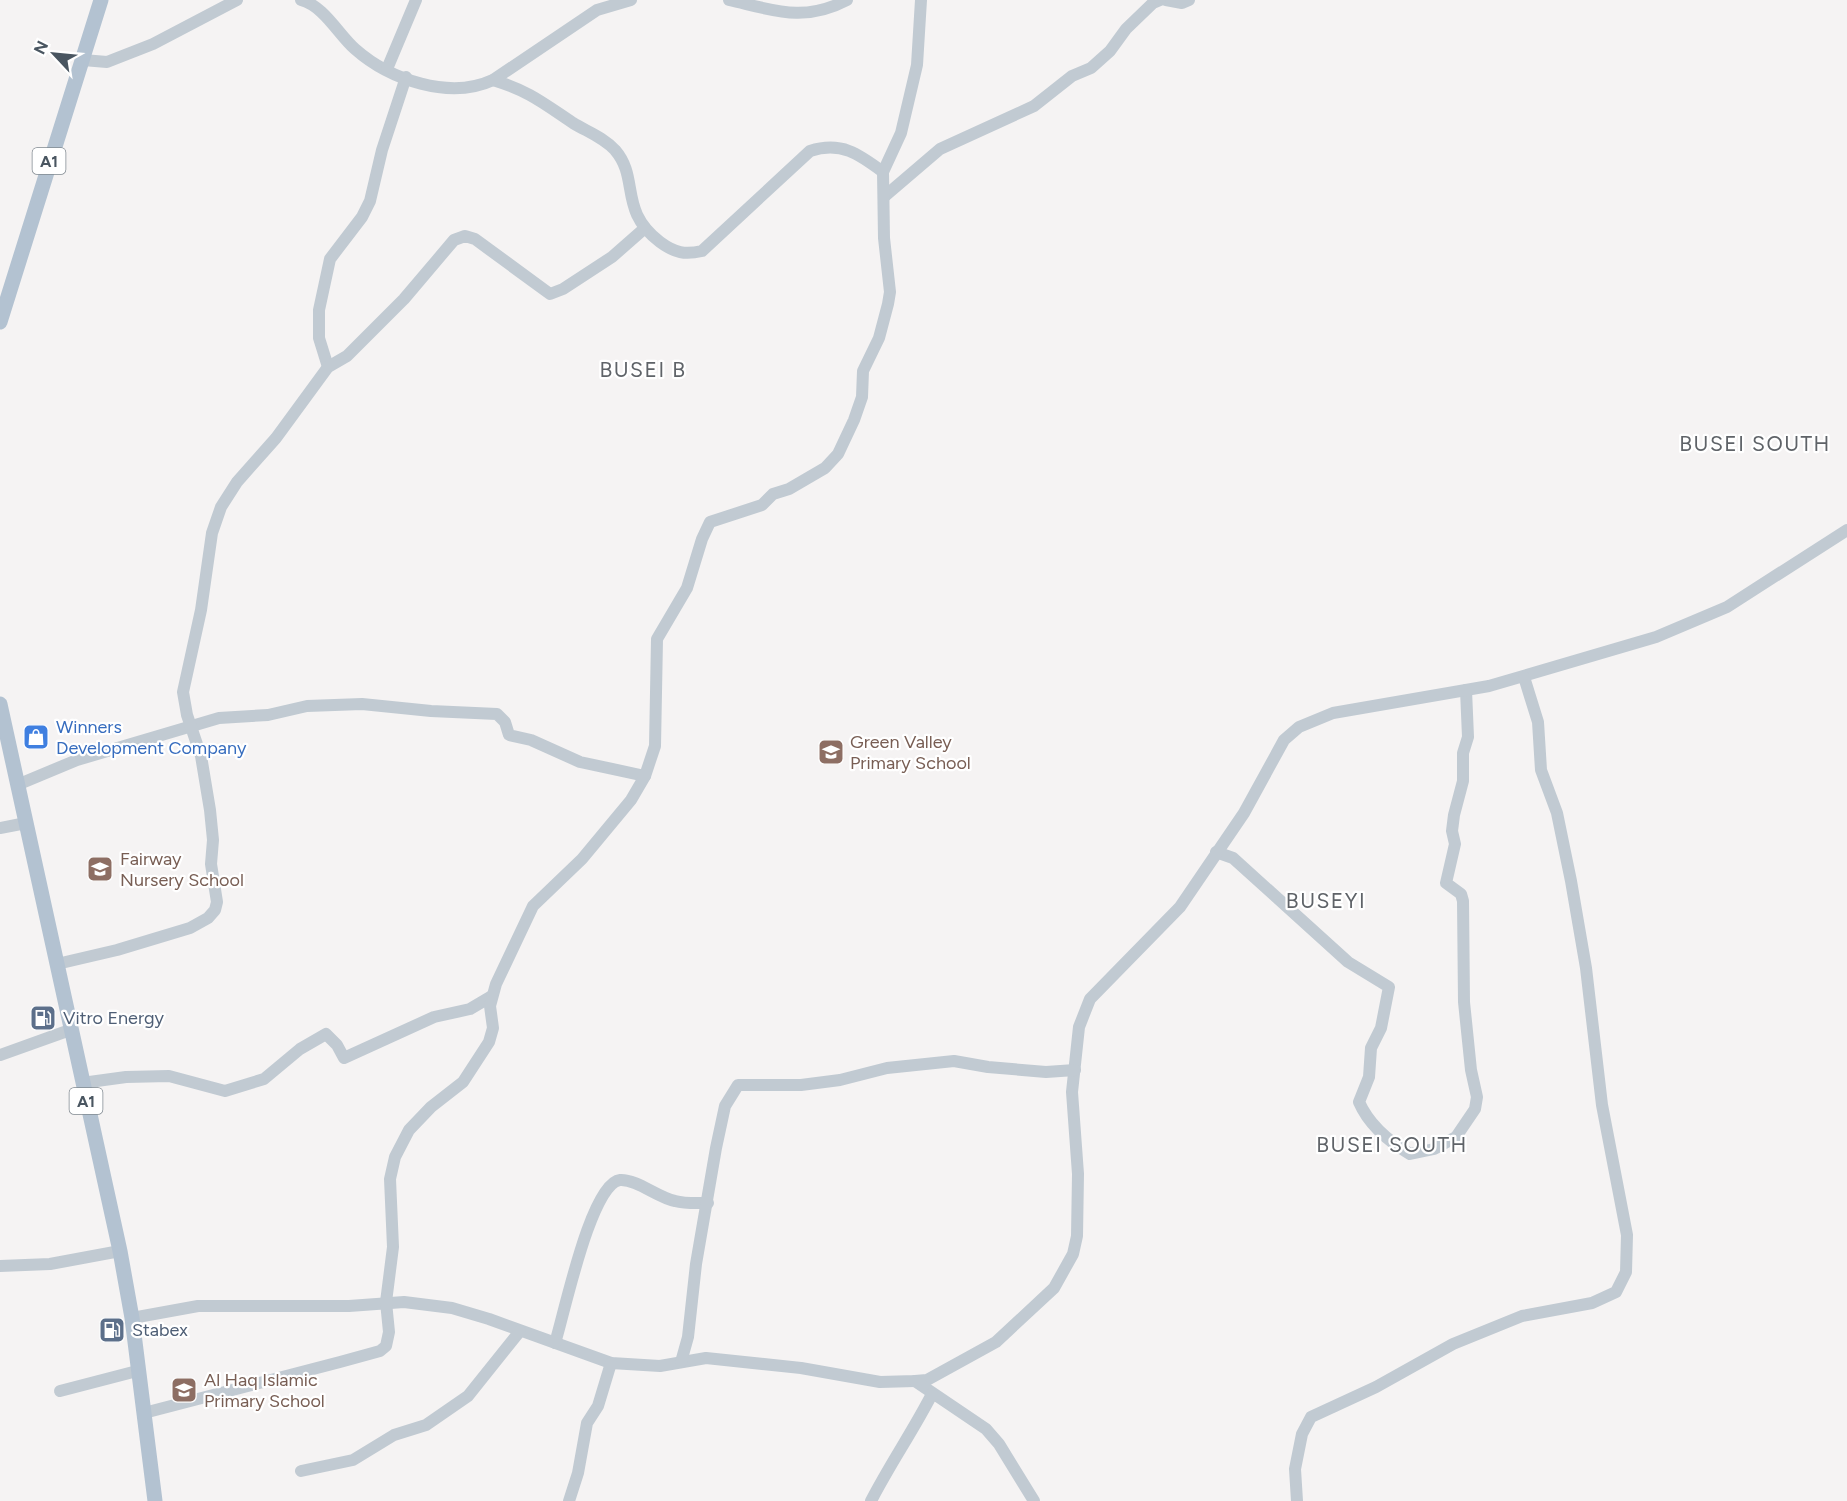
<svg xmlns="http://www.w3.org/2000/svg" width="1847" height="1501" font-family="Figtree,sans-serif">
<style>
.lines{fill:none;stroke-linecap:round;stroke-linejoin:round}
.minor{stroke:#c1cad2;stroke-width:12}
.major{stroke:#b3c2d1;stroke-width:15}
.labels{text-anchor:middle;stroke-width:4.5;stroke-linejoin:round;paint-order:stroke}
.shield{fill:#fff;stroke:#808990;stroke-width:1.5}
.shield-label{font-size:16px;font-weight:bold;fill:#4a5661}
.shop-label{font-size:18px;fill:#366cbe;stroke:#fff;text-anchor:start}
.education-label{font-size:18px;fill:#785e54;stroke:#fff;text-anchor:start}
.service-label{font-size:18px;fill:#4e5e75;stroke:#fff;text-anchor:start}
.quarter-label{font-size:21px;letter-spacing:1.5px;fill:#5f6368;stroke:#fff}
</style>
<rect width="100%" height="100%" fill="#f5f3f3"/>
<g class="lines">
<g class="minor">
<path d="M301,0c23,6 37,34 54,49 35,31 95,51 138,31l104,-70 34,-10"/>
<path d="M729,0c44,10 75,23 118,0"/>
<path d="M1166,0l16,3 7,-3"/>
<path d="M83,60l24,2 46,-18 84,-44"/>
<path d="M387,69l29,-69"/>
<path d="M493,80c36,11 50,23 80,43 15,9 30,14 42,27 25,29 3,60 45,92 15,11 25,13 42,9l108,-100c31,-10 49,3 73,21"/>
<path d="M885,196l55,-47 94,-43 38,-30 19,-8 19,-17 16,-22 27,-26 7,-3"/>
<path d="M328,367l-9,-29v-28l11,-51 32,-42 8,-16 12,-51 24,-73"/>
<path d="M17,785l60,-25 142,-42 49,-3 39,-9 55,-2 69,7 66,3 8,8 4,13 22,5 49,22 65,14"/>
<path d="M0,828l26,-5"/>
<path d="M1216,852l17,6 115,104 41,25 -8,41 -10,20 -2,29 -10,25c10,23 29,39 51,52l24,-5 22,-12 19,-28 2,-12 -6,-27 -7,-68 -1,-101 -2,-7 -15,-11 9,-39 -3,-13 2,-16 9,-34v-28l5,-16 -2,-47"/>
<path d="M57,964l60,-14 73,-22 18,-10 7,-8 2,-8 -6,-38 2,-24 -3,-30 -9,-54 -14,-41 -4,-23 18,-82 11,-77 9,-26 16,-25 39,-44 52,-71 19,-11 57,-57 50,-59 11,-4 10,3 75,55 13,-5 49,-32 33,-29"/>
<path d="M0,1055l70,-25"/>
<path d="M82,1083l44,-6 43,-1 56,15 39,-12 36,-30 26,-15 11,11 7,13 90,-41 36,-8 22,-13"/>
<path d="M0,1266l50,-2 70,-13"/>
<path d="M132,1318l66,-12h151l55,-4 48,6 37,11 122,44 49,3 46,-8 95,10 79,14 35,-1 12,-1 69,-38 58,-54 19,-34 4,-18 1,-62 -6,-82 7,-65 11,-28 90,-92 64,-94 40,-73 15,-13 34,-14 156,-27 167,-49 71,-30 120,-77"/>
<path d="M555,1343c9,-28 36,-160 65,-163 17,-1 38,18 55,21 11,3 22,2 33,2"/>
<path d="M681,1362l7,-25 8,-73 20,-116 9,-42 13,-21h63l39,-5 47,-12 67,-7 34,6 58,5 29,-2"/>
<path d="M915,1381l71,48 13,15 35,57"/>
<path d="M60,1391l77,-20"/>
<path d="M144,1413l196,-51 40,-11 6,-5 3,-14 -3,-30 7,-55 -3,-68 5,-22 14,-27 22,-23 32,-25 26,-40 4,-14 -3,-22 6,-22 37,-78 49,-47 49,-59 14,-24 10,-30 2,-107 30,-51 15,-49 8,-17 52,-17 11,-11 16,-5 36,-21 13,-14 16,-34 8,-23 1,-26 16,-33 9,-34 2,-12 -6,-54 -1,-66 18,-39 16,-68 4,-65"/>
<path d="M301,1471l52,-11 41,-25 32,-10 42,-29 52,-65"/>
<path d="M569,1501l9,-28 9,-50 11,-17 13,-43"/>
<path d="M871,1501c19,-37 42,-70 61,-107"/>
<path d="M1297,1501l-2,-32 7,-35 9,-17 65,-30 77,-43 69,-28 70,-13 24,-11 10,-20 1,-37 -25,-130 -16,-137 -15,-87 -14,-68 -16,-43 -3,-48 -14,-45"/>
</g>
<g class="major">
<path d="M0,322l101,-322"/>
<path d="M0,704l120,547 12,67 23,183"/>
</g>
</g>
<defs>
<g id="shop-square" transform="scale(1.35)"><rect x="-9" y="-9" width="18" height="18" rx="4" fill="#3f7fe0" stroke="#fff"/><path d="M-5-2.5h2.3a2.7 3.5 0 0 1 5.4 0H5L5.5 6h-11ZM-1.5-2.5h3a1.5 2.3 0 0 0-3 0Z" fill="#fff"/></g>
<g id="school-square" transform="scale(1.35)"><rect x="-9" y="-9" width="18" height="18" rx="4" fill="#8d6e63" stroke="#fff"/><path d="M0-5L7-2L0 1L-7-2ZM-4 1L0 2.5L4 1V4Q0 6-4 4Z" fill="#fff"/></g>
<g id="fuel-square" transform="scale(1.35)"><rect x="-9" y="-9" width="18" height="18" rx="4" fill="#5c6f8a" stroke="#fff"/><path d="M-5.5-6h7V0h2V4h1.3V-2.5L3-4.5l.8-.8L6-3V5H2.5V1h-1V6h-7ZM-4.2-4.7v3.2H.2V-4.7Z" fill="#fff"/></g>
</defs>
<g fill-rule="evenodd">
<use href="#shop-square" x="36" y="737"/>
<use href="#school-square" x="831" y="752"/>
<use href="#school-square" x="100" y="869"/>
<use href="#fuel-square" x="43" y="1018"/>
<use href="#fuel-square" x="112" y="1330"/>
<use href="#school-square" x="184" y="1390"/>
</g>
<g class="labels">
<g class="shield">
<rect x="32.5" y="148" width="33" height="26" rx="4.5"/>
<rect x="69.5" y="1088" width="33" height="26" rx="4.5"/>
</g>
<g class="shield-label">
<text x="49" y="167">A1</text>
<text x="86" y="1107">A1</text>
</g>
<g class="shop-label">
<text x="56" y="733">Winners<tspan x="56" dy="21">Development Company</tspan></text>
</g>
<g class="education-label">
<text x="850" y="748">Green Valley<tspan x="850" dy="21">Primary School</tspan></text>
<text x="120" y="865">Fairway<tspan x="120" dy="21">Nursery School</tspan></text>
<text x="204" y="1386">Al Haq Islamic<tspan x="204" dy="21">Primary School</tspan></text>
</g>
<g class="service-label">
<text x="63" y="1024">Vitro Energy</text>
<text x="132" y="1336">Stabex</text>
</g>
<g class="quarter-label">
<text x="643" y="377">BUSEI B</text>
<text x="1755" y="451">BUSEI SOUTH</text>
<text x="1326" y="908">BUSEYI</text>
<text x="1392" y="1152">BUSEI SOUTH</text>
</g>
</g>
<g transform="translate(54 54) rotate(296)" stroke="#ffffff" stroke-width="4.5" paint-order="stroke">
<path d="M0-4.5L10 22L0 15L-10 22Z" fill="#4a5661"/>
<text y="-9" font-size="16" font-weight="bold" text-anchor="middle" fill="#4a5661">N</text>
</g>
</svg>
